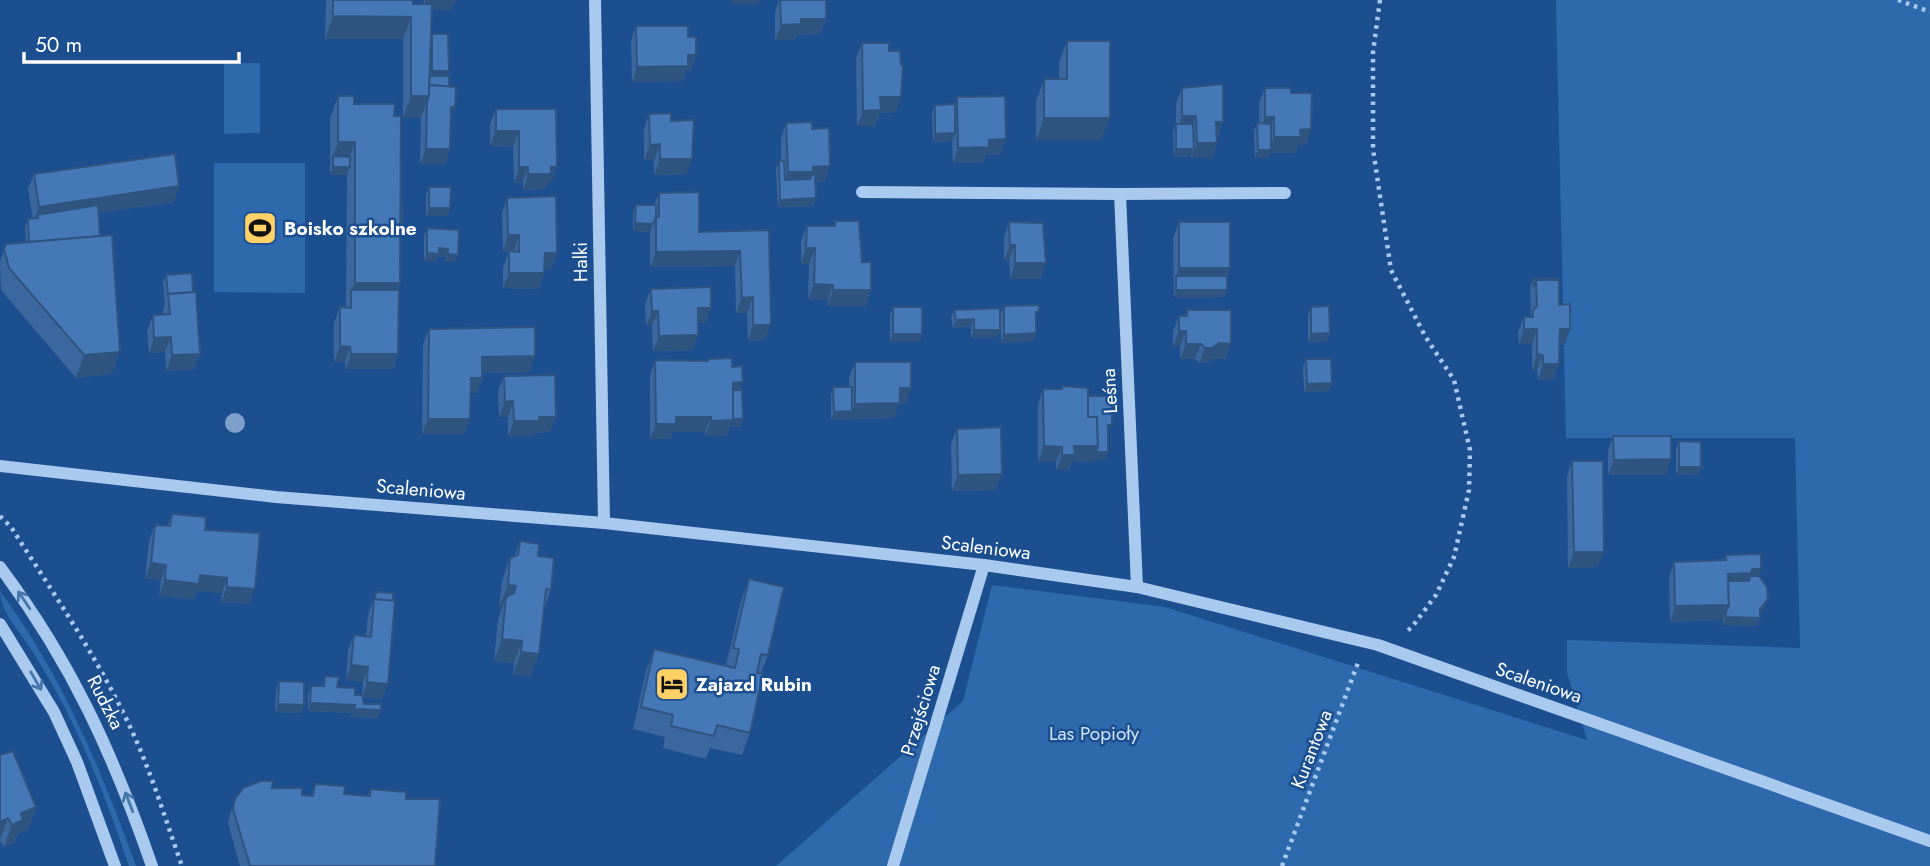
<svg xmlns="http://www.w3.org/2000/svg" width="1930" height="866" font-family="Jost,sans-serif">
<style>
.green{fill:#2e69ad}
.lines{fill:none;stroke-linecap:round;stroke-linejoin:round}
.path{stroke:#a9c9ee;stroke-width:4.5;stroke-dasharray:3.5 5;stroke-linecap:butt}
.minor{stroke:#a9c9ee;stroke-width:12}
.tree{fill:#7ea0ca}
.wall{fill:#3a679d}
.shaded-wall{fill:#305480}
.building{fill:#4478b7;stroke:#305480;stroke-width:2}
.oneway{stroke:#4674ac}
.labels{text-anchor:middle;stroke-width:5;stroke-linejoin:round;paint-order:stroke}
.poi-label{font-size:19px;font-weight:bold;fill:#fff;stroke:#1b4f8f;text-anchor:start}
.street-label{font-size:19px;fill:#fff;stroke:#1b4f8f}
.park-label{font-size:19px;fill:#cfe3fa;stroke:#1b4f8f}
</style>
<rect width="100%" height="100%" fill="#1b4f8f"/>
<g class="green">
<path d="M1556,0h374v866h-1154l187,-165 29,-116 173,22 422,133 -20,-67v-33l233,8 -5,-210h-229z"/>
<path d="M224,63h36v70l-36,1z"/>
<path d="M214,163h91v130l-91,-1z"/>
<path d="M0,591c62,84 101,178 136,275h-7c-25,-74 -54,-149 -97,-215 -11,-18 -32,-39 -32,-60z"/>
</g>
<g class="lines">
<g class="path">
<path d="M1380,0l-7,52v97l18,121 34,66 29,44 16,70 -1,40 -15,67 -18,38 -24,32 -7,6"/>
<path d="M1898,0l32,12"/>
<path d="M0,516l11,11c44,69 92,138 125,213 18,41 31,84 46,126"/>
<path d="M1282,866l77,-206"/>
</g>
<g class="minor">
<path d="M595,0l9,523"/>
<path d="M862,192l258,2"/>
<path d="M0,466l276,31 328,26 380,42 153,22 241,58 552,196"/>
<path d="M0,567c72,96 113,187 152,299"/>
<path d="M1137,587l-17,-393 165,-1"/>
<path d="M0,624l54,88 23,50 38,104"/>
<path d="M893,866l91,-301"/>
</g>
</g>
<circle class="tree" cx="235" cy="423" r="10"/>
<g class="wall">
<path d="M326,0h87v4h10l1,-4h31l-3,10 -20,-1 -1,29 1,-4 17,37 -2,5 8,31 -4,13 -1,29 -5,15h-25l1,-46h-18v-79h-78z"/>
<path d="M779,0h47v19l-6,15 -23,1 -2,5h-20v-28z"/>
<path d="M636,26l52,11 8,18 -5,15h-4l-4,11 -51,1 -1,-41z"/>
<path d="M1067,41l34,99h-65v-39l8,-22h15v-16z"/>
<path d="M862,43l27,8 7,61 -16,1 -5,13h-18l-1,-68z"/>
<path d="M1182,88l41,34 -6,15v6l-5,15h-21v-2l-17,1 -1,-25 3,-8v-21z"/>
<path d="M1265,88l26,5 15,52h-8l-3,8h-25l-2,5h-13l-1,-27 3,-8h2v-20z"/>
<path d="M338,96l16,8 40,12 8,114 -1,4 -1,49 -2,7v64l-5,15h-47l-1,-7h-11v-39l6,-16 6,1v-5l1,-128h-17v-57z"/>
<path d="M957,97l43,58h-14l-3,8h-30l-1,-22 -19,1 -1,-29 3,-8 20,-1z"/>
<path d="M496,109h60l-5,73h-3l-3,7 -22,1v-8l-9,1 -1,-36 -23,-1v-22z"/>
<path d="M649,114l22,7 16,53 -33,1v-15h-10v-31z"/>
<path d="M786,123l26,6 13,52 -10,1 1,16 -3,8 -35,1 -2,-38 3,-8h2v-22z"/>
<path d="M34,174l140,28 -76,11 14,161 -36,4 -75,-88 -1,-29 6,-17 20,-2 -1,-15 3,-8h5l-5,-30z"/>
<path d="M429,187l19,29h-22v-21z"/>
<path d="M659,193l40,39 70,-2 -4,110 -17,1 -1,-28h-11l-1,-47 -85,1v-35l-17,-1v-18l3,-8h18z"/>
<path d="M507,198l50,55 -6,16h-7v4l-5,16 -36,-1v-21l6,-16 5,1 -11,-1 -1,-38z"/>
<path d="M835,221l27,41 9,28 -5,16h-39l1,-6 -20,-1 1,-35h-8v-23l6,-15h26z"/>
<path d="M1009,222l37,41 -6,16h-30l-1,-19h-5v-22z"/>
<path d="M1179,222l51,46 -3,8 -3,21 -50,1 -1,-60z"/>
<path d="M427,228l31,27 -3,7h-10l1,-5 -8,-1 -2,6 -12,-1v-25z"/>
<path d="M166,275l27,17 7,62 -6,15 -28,2 -1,-19 -16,1 -2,-22 6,-16 10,-1v-5l2,-5 -2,-22z"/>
<path d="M1533,279l26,26 11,24 -5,15 -5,1 -6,34 -16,1 -1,-10h-5v-26h-13l-1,-12 6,-15h6l1,-2 -1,-28z"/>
<path d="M651,289l60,19 -6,15h-7l-6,27 -39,1 -1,-25h-6l-1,-22z"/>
<path d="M1004,306l32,14v13l-3,8 -32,2v-29z"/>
<path d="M893,307l27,35h-30v-27z"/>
<path d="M1311,307l19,26 -3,8 -19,1v-27z"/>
<path d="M1000,308l-3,29 -26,1v-12l-18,2 -2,-11 3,-7z"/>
<path d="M1187,310l39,49h-13l-6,4h-8l-4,-4h-15v-13h-7v-15l6,-15h6z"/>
<path d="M429,329l101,43 -48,1v5l-5,15h-6l-7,41h-42l1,-90z"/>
<path d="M708,359l24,8 8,23 3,29 -3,8h-10l-3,9h-22v-4h-32l-3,7h-20v-63l5,-16 52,1z"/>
<path d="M1306,359l26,24 -3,8 -25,1 -1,-25z"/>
<path d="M855,362l51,42h-7l-5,14 -63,2v-25l2,-8h16v-9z"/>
<path d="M504,376l46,56 -15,1 -1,3h-26v-19h-9l-1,-26z"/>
<path d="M1062,386l26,10 21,36h-1l-3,28h-12l-1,2 -20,-1 -3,9h-13v-8h-18v-58l5,-15h18z"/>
<path d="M957,429l39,61 -44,1 -1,-47z"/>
<path d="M1613,436l53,39h-58v-24z"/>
<path d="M1679,441l19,34 -22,-1v-25z"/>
<path d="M1572,461l26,106 -30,1 -1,-92z"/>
<path d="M172,514l33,16 44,74 -28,-2 1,-9 -25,-2 -3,8 -35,-3 2,-16 -16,-2 4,-37 6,-16 12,1z"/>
<path d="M520,541l18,15 13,34 -8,21 -12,65 -18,-2 1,-11 -20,-2 4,-42 4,-11 -3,-1 3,-26 8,-23 4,-1z"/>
<path d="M1726,555l35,14 -2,7 9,23 -3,8 -5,6v5l-3,8 -34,-1v-5l-53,2 -1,-45 5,-15 50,-2z"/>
<path d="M749,579l19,76 -7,18 -11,60 -8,22 -32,-7 -4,11 -43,-11 2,-11 -32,-8 13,-58 8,-22 72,16 15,-64z"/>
<path d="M376,592l6,107 -19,-2 1,7 14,14 -27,-1 1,-4 -44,-2v-17l3,-8h11l3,-10 12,11 18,8h7l1,-13 -17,-2 2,-30 6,-15 12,1 2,-21z"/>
<path d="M279,681l22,32 -26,-1 1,-23z"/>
<path d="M0,755l36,52 -8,23 -10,3 -3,9 -11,5 -4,-6z"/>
<path d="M315,784l29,10 23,2 3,-7 36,10 29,67h-195l-12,-42 2,-9 5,-16 37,-11 39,8z"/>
</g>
<g class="shaded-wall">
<path d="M732,0h28l-2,4h-28z"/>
<path d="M426,1l29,1 -3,8 -29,-1z"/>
<path d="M333,16l78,1 -8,22h-78z"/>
<path d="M801,19h25l-6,15 -23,1 -2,5h-20l6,-15z"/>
<path d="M688,55h8l-5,15h-4l-4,11 -51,1 5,-15z"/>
<path d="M432,71h17l-3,8h-17z"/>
<path d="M448,94l-21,7 -6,17h-18l8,-22z"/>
<path d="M880,97h21l-5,15 -16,1 -5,13h-18l6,-15z"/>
<path d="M451,107h4l-5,15z"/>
<path d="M1182,116h14l-6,15 -13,1z"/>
<path d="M1265,117h9l-6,15h-9z"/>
<path d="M1044,118h66l-9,22h-65z"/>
<path d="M1216,122h7l-5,15h-7z"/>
<path d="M1311,129l-5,16h-8l-3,8h-25l-2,5h-13l3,-8h11l5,-13 26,-7z"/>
<path d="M496,131h23l-6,16 -23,-1z"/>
<path d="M955,133l-3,8 -19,1 2,-8z"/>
<path d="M1006,139l-6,16h-14l-3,8h-30l5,-15 31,-8z"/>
<path d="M338,142h17l-8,22 -14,-8z"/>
<path d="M1197,143h20l-5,15h-21z"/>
<path d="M660,144l-6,16h-10l6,-15z"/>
<path d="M426,149h24l-5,15h-25z"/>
<path d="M1176,149h18l-3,7 -17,1z"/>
<path d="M660,159h32l-5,15 -33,1z"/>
<path d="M830,166l-5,15 -16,1 -27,6 6,-16 25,-5z"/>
<path d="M333,167h17l-3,8h-17z"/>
<path d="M519,167h9l-5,15 -9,1z"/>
<path d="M551,167h6l-6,15h-3l-3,7 -22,1 5,-16z"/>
<path d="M179,186l-5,16 -138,20 1,-7 -2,8h-2l6,-16z"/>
<path d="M816,198l-3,8 -35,1 2,-7z"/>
<path d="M429,208h21l-2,8h-22z"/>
<path d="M635,223l18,1 -3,8 -17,-1z"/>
<path d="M508,235h11l-5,16h-11z"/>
<path d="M1010,245h5l-6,15h-5z"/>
<path d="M439,248l9,1 -2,8 -8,-1 -2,6 -12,-1 3,-8z"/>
<path d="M806,248h9l-6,16h-8z"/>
<path d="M740,251l-5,15 -85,1 6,-15z"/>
<path d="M545,253h12l-6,16h-12z"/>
<path d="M448,254l10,1 -3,7h-10z"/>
<path d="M1015,263h31l-6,16h-30z"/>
<path d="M1179,268h51l-6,16 -48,-8 -3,8z"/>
<path d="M509,273h35l-5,16 -36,-1z"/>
<path d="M355,283h45l-8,22 -41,-14z"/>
<path d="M814,284l19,1 -5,15 -20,-1z"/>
<path d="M833,290h38l-5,16h-39z"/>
<path d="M1176,290h51l-3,7 -50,1z"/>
<path d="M753,297l-6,16h-11l6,-15z"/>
<path d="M698,308h13l-6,15h-13z"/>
<path d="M652,311h6l-6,15h-6z"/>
<path d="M974,319l-3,7 -18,2 3,-8z"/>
<path d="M753,325h18l-6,15 -17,1z"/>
<path d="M1524,329h13l-5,15h-13z"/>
<path d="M1560,329h10l-5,15 -11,1z"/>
<path d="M974,330h26l-3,7 -26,1z"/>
<path d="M1179,331h7l-6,15h-7z"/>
<path d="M1036,333l-3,8 -32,2 3,-8z"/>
<path d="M1330,333l-3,8 -19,1 3,-8z"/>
<path d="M893,334h29l-2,8h-30z"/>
<path d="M698,335l-6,15 -39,1 6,-15z"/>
<path d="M171,337l-6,15 -16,1 5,-15z"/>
<path d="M1219,343l12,1 -5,15h-13l-6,4h-8l6,-15z"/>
<path d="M1186,344h15l-6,15h-15z"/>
<path d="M340,346l10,1 -5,15h-11z"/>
<path d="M120,352l-8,22 -36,4 8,-23z"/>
<path d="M200,354l-6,15 -28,2 6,-16z"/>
<path d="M351,354h47l-5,15h-47z"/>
<path d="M1537,354l6,1 -6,15h-5z"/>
<path d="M535,356l-5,16 -54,1 6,-16z"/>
<path d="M1543,364h16l-5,15 -16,1z"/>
<path d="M471,378h11l-5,15h-12z"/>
<path d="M743,382l-6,16h-7l3,-15z"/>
<path d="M1332,383l-3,8 -25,1 3,-8z"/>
<path d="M900,388h11l-5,16h-7l-5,14 -63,2 3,-8 18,-1 3,-7z"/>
<path d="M513,401l-5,16h-9l6,-15z"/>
<path d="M539,417h17l-6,15 -15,1 -1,3h-26l6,-15z"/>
<path d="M676,417h35l-6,15h-32l-3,7h-20l6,-15z"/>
<path d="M428,419h42l-6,15h-42z"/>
<path d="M743,419l-3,8h-10l-3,9h-22l6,-15z"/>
<path d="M1044,446l18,1 -6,15h-18z"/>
<path d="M1074,446h24l10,6 -3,8h-12l-1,2 -20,-1 -3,9h-13l6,-15z"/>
<path d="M1671,459l-5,16h-58l6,-15z"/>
<path d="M1679,467h22l-3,8 -22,-1z"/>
<path d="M1002,474l-6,16 -44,1 6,-16z"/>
<path d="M1574,552h30l-6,15 -30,1z"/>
<path d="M151,563l15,2 -5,15 -16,-2z"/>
<path d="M1752,569h9l-5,15 -31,5 3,-15z"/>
<path d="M200,575l27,3 -5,15 -25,-2 -3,8 -35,-3 6,-16z"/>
<path d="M508,585l8,1 -9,22 -1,-11 -4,11 -3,-1z"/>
<path d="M227,587l28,2 -6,15 -28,-2z"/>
<path d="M1768,599l-3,8 -8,9 3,-7z"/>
<path d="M1729,605l-6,15 -53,2 5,-16z"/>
<path d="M1726,617l34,1 -3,8 -34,-1z"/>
<path d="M502,639l20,2 -8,22 -20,-2z"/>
<path d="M521,652l18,2 -8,22 -18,-2z"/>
<path d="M351,665l17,2 -5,15 -17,-2z"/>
<path d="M367,682l21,2 -6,15 -20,-2z"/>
<path d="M310,703l45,2 -3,8 -44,-2z"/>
<path d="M278,704l26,1 -3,8 -26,-1z"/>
<path d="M354,709l27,1 -3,8 -27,-1z"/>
<path d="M36,807l-8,23 -10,3 -3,9 -11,5 8,-22 9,-12z"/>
<path d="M8,818l-8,22v-18z"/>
</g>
<g class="building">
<path d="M333,0h80v4h19l-3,92h-18v-79l-78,-1z"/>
<path d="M426,0h29v2l-29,-1z"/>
<path d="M780,0h46v19h-25v5l-20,1z"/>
<path d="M636,26h52v11h8v18h-8v11l-51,1z"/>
<path d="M432,34h16l1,37h-17z"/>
<path d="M1067,41h43v77h-66v-39h23z"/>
<path d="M862,43h27v8h11l1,14h2l-2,32h-21l1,13 -18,1z"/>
<path d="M430,76h19v11l-20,-2z"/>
<path d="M1223,84v38h-7l1,21h-20l-1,-27h-14v-28z"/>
<path d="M429,85l27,2 -1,20h-4l-1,42h-24l1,-47 2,-6z"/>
<path d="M1265,88h26v5h21l-1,36 -11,1 1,7h-27v-20h-9z"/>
<path d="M338,96h16v8h41l-1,12h7l-1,167h-45v-141h-17z"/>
<path d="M1005,96l1,43 -17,1v7l-31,1 -1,-51z"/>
<path d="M955,104v29l-20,1v-29z"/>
<path d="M496,109h60l1,58h-6v7h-23v-7h-9v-36h-23z"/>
<path d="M671,113v8l23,-1 -2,39h-32v-15l-10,1 -1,-31z"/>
<path d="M812,122v7l17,-1 1,38 -17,1v5h-25l-2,-49z"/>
<path d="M1257,123l14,1v26h-13z"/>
<path d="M1176,124h17l1,25h-18z"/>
<path d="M175,154l4,32 -140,21 -5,-33z"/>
<path d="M333,156l17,1v10h-17z"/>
<path d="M779,161h5l1,19 25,-1 2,-5 3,1 1,23 -36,2z"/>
<path d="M429,187h22l-1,21h-21z"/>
<path d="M699,192v40l70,-2 2,95h-18v-28l-11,1 -2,-47 -84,1v-36l3,1v-24z"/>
<path d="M556,196l1,57h-12l-1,20h-35v-22l10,1v-17h-11l-1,-37z"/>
<rect x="401" y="204" width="1" height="26"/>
<path d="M98,205l2,31 -71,6 -1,-23 10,-1 -1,-3z"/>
<path d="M636,205h20v11l-3,8 -18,-1z"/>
<path d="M835,221h24l3,41h9v28h-38v-5l-19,-1 1,-36h-9l1,-22h28z"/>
<path d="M1009,222l34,1 3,40h-31v-18h-5z"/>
<rect x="1179" y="222" width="51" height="46"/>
<path d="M427,228l32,2 -1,25 -10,-1v-5l-9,-1v6l-12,-1z"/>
<path d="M112,235l8,117 -36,3 -75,-87 -5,-19 2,-5z"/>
<path d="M192,273l1,19 -25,2v2l-2,-21z"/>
<rect x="1176" y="276" width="51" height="14"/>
<path d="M1556,278v2h-20l-2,7 -1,-8z"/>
<path d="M1536,280h23v25l11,-1v25h-10l-1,35h-16v-9l-6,-1v-25h-13v-12h9v-7l4,-4z"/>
<path d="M711,287v21h-13v27l-39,1 -1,-25h-6l-1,-22z"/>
<path d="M351,290h48l-1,64h-47l-1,-7 -10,-1v-39l11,1z"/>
<path d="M196,292l4,62 -28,1 -1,-18 -17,1 -1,-23 17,-1 -2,-20z"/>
<path d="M1039,305v7h-3v21l-32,2v-29z"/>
<path d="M1329,306l1,27 -19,1v-27z"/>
<rect x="893" y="307" width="29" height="27"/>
<path d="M1000,308v22h-26v-11l-18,1 -2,-10z"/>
<path d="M1187,310h44v34l-12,-1 -7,5h-7l-4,-4h-15v-13h-7v-15h8z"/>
<path d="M535,327v29l-53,1v21h-11l-1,41h-42l1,-90z"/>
<path d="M732,358v9l10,-1 1,16 -10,1v37l-22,1v-4h-35v7h-20l-1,-64 53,1v-2z"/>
<path d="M1306,359h25l1,24 -25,1z"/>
<path d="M855,362h56v26h-11v15l-45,1z"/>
<path d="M555,375l1,42h-17v4h-25l-1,-20 -8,1 -1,-26z"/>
<path d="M1062,386l26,2v29h9l1,29h-24l1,9h-13v-8l-18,-1 -1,-57h19z"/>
<path d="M833,387h19v24l-18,1z"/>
<path d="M733,390h9l1,29h-10z"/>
<path d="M1088,396h24v29h-4v27h-12l2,-6 -1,-29h-9z"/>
<path d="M1001,427l1,47 -44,1 -1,-46z"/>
<path d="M1613,436h58v23l-57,1z"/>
<path d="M1679,441l22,1v25h-22z"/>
<path d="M1572,461h31l1,91h-30z"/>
<path d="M172,514l34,3 -1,13 55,3 -5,56 -28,-2v-9l-27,-3 -1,9 -34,-4 1,-15 -15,-2 4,-38 15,1z"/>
<path d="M520,541l19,3 -1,12 16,2 -3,32 -5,-1 -7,65 -18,-2 1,-11 -20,-2 4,-42 8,-4 2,-7 -8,-1 2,-27 8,-3z"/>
<path d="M1761,554v15h-9l-1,4 -23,1 1,31 -54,1 -1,-44 52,-2v-5z"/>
<path d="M1750,576h9l8,11 1,12 -8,10v9l-34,-1v-5l3,-7 -1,-24h21z"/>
<path d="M749,579l35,8 -16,68 -7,-1 -4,19 6,1 -13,59 -33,-8 -3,11 -43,-10 2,-11 -32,-8 13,-58 81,19 4,-19 -6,-1z"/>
<path d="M376,592l17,1v8l-18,-2z"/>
<path d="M374,599l21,2 -7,83 -21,-2 1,-15 -17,-2 3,-30 17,2z"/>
<path d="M325,676l14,1 -2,10 18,1v7h7l2,9h17v6l-27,-1 1,-4 -45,-2 1,-17h13z"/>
<path d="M279,681l25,1v23l-26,-1z"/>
<path d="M13,751l23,56 -15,6 2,7 -11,5 -4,-7 -8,4v-67z"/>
<path d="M261,781h12l-1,7h30v7l11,1 2,-12 30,2 -1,8 26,2v-7l36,3v7h34l-5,67h-185l-17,-57 2,-10 8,-11z"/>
</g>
<defs><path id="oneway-shaft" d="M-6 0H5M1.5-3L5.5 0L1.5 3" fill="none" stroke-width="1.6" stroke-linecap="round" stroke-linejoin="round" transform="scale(1.75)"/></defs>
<g class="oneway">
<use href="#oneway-shaft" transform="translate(24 600) rotate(-124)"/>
<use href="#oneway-shaft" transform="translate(36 681) rotate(60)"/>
<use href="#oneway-shaft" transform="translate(129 802) rotate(-111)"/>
</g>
<defs>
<g id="stadium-square" transform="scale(1.75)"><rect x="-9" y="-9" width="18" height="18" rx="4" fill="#ffd166" stroke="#1b4f8f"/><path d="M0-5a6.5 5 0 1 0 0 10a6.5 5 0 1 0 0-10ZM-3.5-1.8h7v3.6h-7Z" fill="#111"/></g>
<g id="hotel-square" transform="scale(1.75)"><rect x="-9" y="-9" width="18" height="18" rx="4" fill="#ffd166" stroke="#1b4f8f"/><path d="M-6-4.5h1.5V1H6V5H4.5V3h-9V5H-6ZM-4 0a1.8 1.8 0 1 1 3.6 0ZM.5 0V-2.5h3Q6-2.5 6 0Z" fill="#111"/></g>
</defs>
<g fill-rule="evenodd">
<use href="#stadium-square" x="260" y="228"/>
<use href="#hotel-square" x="672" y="684"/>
</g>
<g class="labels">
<g class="poi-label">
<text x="284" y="235">Boisko szkolne</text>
<text x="696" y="691">Zajazd Rubin</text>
</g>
<g class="street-label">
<text transform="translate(580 262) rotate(-91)" y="7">Halki</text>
<text transform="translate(1109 391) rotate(-93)" y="7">Leśna</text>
<text transform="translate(421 489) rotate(5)" y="7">Scaleniowa</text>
<text transform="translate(986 547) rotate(7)" y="7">Scaleniowa</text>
<text transform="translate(1539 682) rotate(19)" y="7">Scaleniowa</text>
<text transform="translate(106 702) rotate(63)" y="7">Rudzka</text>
<text transform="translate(920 710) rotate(-73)" y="7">Przejściowa</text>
<text transform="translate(1311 749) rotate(-69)" y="7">Kurantowa</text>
</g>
<g class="park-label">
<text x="1094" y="740">Las Popioły</text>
</g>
</g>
<path d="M24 52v10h215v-10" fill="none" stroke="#ffffff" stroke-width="3.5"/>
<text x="35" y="52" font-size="21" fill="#ffffff" stroke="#1b4f8f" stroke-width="5" paint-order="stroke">50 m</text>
</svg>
